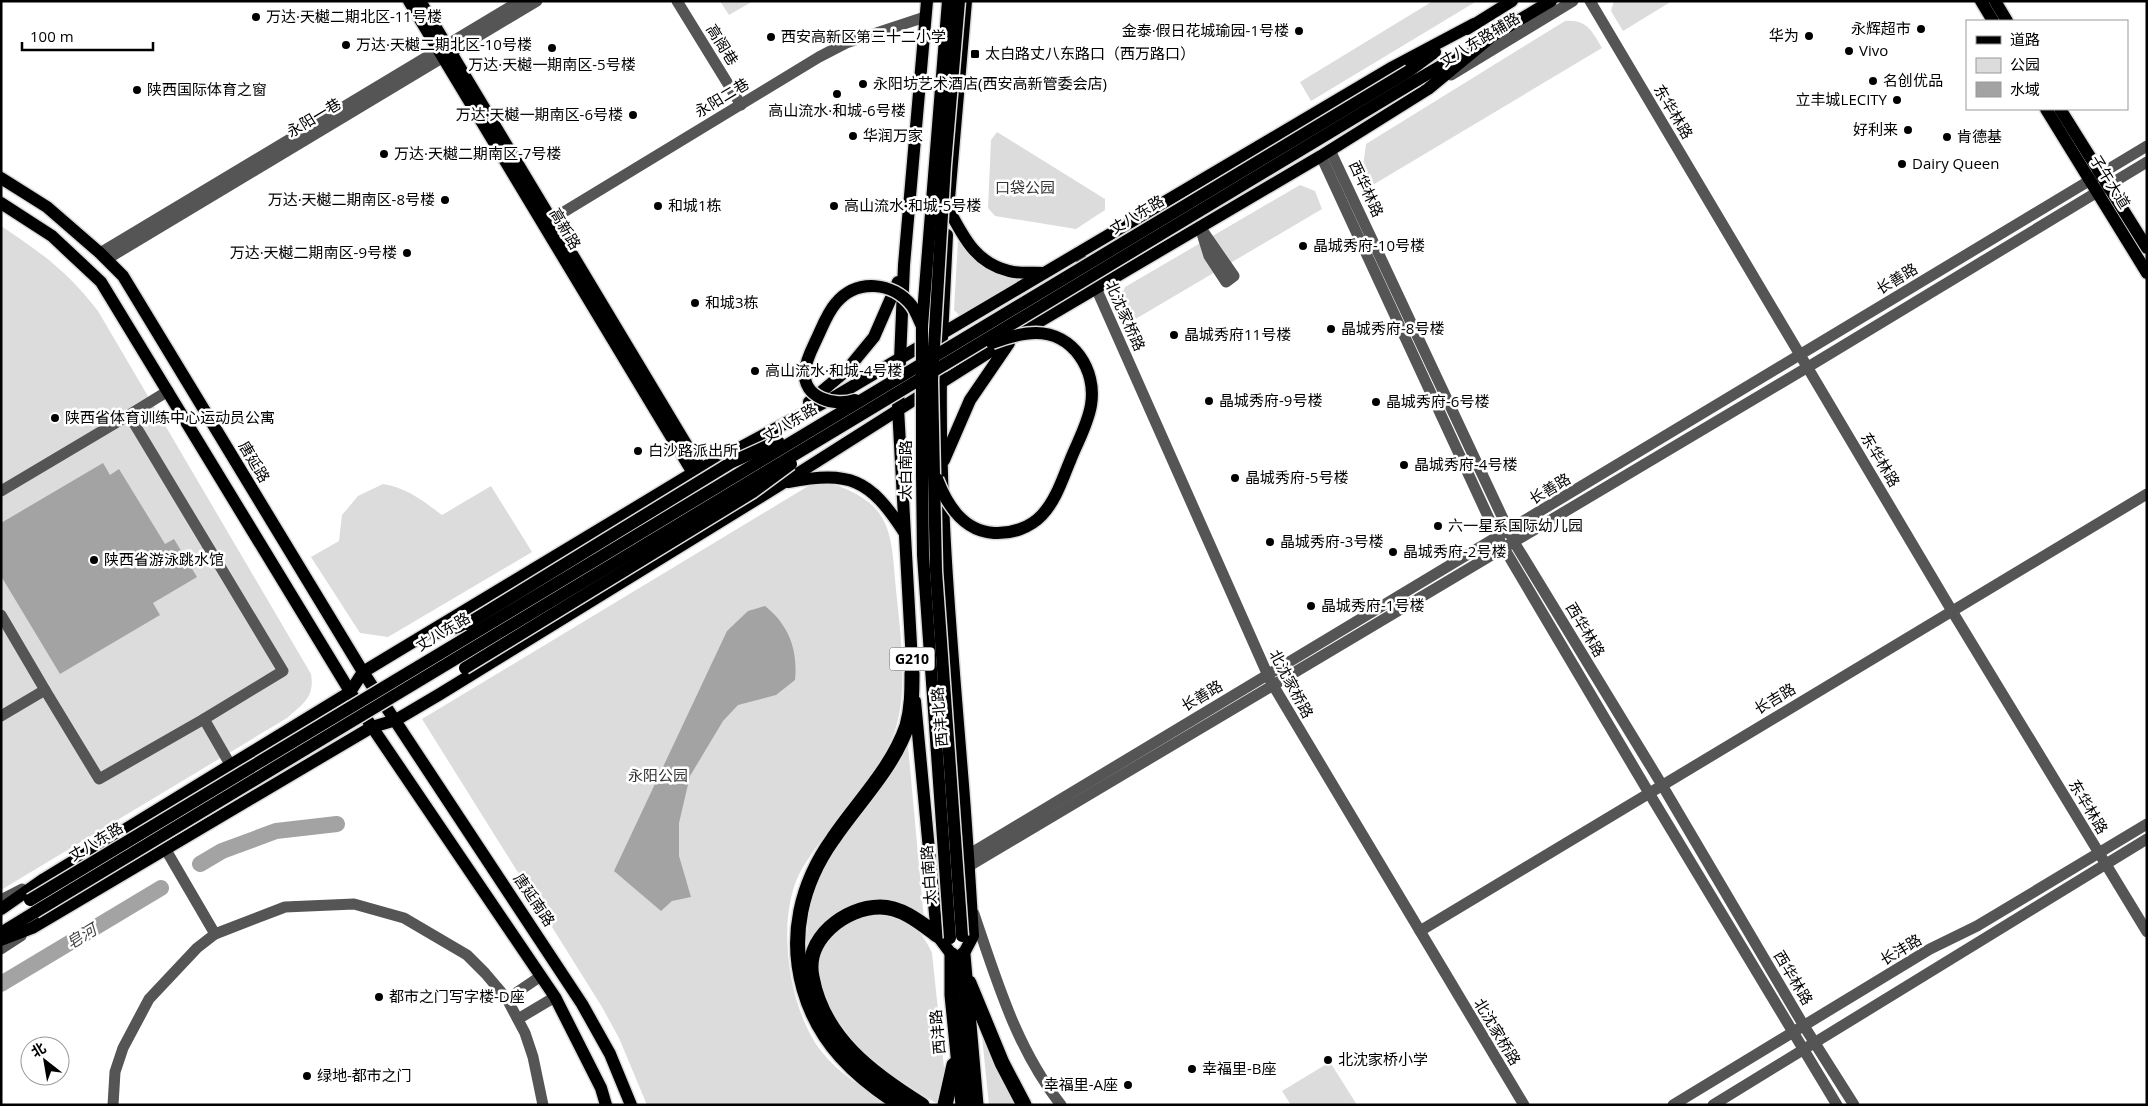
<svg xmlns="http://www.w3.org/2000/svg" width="2148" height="1106" font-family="'Open Sans','Noto Sans SC',sans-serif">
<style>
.green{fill:#dcdcdc}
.water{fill:#a3a3a3}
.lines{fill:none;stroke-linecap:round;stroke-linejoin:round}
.river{stroke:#a3a3a3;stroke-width:16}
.major-casing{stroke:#dbdbdb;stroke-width:15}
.highway-casing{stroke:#dbdbdb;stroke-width:18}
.minor{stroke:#555;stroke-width:11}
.major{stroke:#000;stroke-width:12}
.highway{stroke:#000;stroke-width:15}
.major-bridge-casing{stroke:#dbdbdb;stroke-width:15;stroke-linecap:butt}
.major-bridge{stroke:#000;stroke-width:12}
.poi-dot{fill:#000;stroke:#fff;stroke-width:2}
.labels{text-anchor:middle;stroke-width:5;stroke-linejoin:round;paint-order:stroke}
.shield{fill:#fff;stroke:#4c4c4c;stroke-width:1}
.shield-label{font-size:14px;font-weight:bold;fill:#000}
.poi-label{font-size:15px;fill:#000;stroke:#fff;text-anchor:start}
.street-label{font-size:15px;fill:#000;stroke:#fff}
.park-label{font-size:15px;fill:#333;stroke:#fff}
.water-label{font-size:16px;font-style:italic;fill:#444;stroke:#fff}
</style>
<rect width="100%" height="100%" fill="#fff"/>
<g class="green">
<path d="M720,1h33l-24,14z"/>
<path d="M1433,1h44l-166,100 -11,-19z"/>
<path d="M1614,1h58l-49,30 -12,-20z"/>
<path d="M1565,21c22,-2 27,10 37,27l-231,138 -8,-19 3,-23z"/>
<path d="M997,132l108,67v11l-29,19 -81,-13 -7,-8 3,-68z"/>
<path d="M1300,185l15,6 7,18 -195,115 -9,-22 7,-15z"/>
<path d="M1,226c42,28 66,45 97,85l213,363c4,23 -8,30 -24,44l-286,172z"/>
<path d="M958,240l19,22 46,16 -62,39 -7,-7z"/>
<path d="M383,484c24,4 39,16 59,31l49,-29 41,66 -144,85 -28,-4 -49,-76 28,-16 3,-26 16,-19z"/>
<path d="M833,484c54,19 58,42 62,95 4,45 15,112 -1,154 -20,51 -63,88 -91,134 -29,47 -15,142 18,184 18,23 44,38 68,54h-242l-28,-67 -17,-31 -180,-288 388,-234z"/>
<path d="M908,746l16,174 -15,-12 -68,5 -35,48 2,-51 11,-41 81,-108z"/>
<path d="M875,913c30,3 44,12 57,40l13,124 -6,28 -46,-29 -37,-31 -26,-36 -13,-37 4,-23 13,-18 19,-13z"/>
<path d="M982,1036l35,69h-28z"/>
<path d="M1330,1062l27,43h-66l-9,-14z"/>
</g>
<g class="water">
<path d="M103,463l7,12 9,-6 46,75 9,-5 23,38 -44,26 7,12 -100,59 -59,-98v-53z"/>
<path d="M765,606c24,19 33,44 30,74l-19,15 -38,10 -15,16 -33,55 -11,47v33l12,41 -19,4 -11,10 -47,-40 113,-240 21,-20z"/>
</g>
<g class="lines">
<g class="river">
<path d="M200,864l22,-13 54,-20 61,-7"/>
<path d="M1,984l160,-96"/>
</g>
<g class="major-casing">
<g id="major">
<path d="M409,1l284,472"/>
<path d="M420,1l281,468"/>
<path d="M1981,1l12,20"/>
<path d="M1995,1l12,20"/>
<path d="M1467,29l45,-28"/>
<path d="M1409,71l26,-19"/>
<path d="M1417,80l41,-24"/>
<path d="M2046,109l101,164"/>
<path d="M2060,109l87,139"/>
<path d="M1,178l46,29 53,46 23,23 240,396 219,332 28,50 21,51"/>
<path d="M1,203l51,33 49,46 253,416"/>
<path d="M948,208c15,28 27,55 61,63 10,3 24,1 35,2"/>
<path d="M948,210l18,-209"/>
<path d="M942,338l5,-103"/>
<path d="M941,375c-2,137 11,273 22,410 4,50 7,101 10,151l-10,19"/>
<path d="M809,402l37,-31 28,-34 24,-55"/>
<path d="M944,460l26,-60 39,-57"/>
<path d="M788,482c62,-11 81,-4 116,50"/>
<path d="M439,633l28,-9"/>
<path d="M913,681l-15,-273 6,-143 23,-264"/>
<path d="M915,701l22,234 15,20"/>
<path d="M368,721l187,276 46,91 5,17"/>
<path d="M1,909l43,-30 306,-187 13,-20 330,-199 145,-78 555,-328 81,-43"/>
<path d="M1,933l34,-21"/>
<path d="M1,940l31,-12 340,-201 24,-7 44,-26 343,-211 230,-146 308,-181 107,-67 63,-52 60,-36"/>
</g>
</g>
<g class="highway-casing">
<g id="highway">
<path d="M952,955v40l11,110"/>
<path d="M963,955l13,150"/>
<path d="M969,983l33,80 22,42"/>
<path d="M901,1105c-45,-28 -82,-63 -97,-116 -15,-53 -3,-105 29,-150 25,-37 59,-70 74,-113 5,-18 5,-35 5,-53"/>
<path d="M922,1105c-50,-31 -99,-67 -110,-128 -8,-38 33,-70 68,-70 22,0 41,16 57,28"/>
<path d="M945,1105l9,-40"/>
</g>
</g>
<g class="minor">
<path d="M677,1l64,104"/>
<path d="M1590,1l362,610 195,321"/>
<path d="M1451,75l122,-74"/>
<path d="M1330,150l184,392 148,243 142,241 50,79"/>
<path d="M1321,156l177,382 151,255 188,312"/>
<path d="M544,224l275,-167 27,-14 79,-26"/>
<path d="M1200,227l34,49 -8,6 -17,-26z"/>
<path d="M100,253l420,-252"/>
<path d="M1078,253l18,35 174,392 254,425"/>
<path d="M107,259l430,-258"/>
<path d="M129,415l39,-24"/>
<path d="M1,491l128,-76 154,256 -79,48 27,47"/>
<path d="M1,615l44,75"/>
<path d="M1,716l44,-26 54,89 105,-60"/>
<path d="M166,850l49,84"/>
<path d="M968,855l1179,-709"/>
<path d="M969,866l839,-499 339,-205"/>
<path d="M1,900l21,-11"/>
<path d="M974,914c23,67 42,134 87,191"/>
<path d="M1420,931l727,-437"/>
<path d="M1,949l20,-13"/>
<path d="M507,999l34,-23"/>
<path d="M518,1019l37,-22"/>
<path d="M113,1105l2,-33 8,-24 26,-49 48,-51 18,-14 70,-27 69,-3 50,14 63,37 18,18 22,26 18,34 8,24 10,48"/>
<path d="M1673,1105l257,-156 47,-23 170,-102"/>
<path d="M1713,1105c146,-88 289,-178 434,-266"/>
</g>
<use href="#major" class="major"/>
<use href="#highway" class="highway"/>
<g class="major-bridge-casing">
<g id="major-bridge">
<path d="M948,1l-26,325v148l1,81 27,383"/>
<path d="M959,1l-14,164 -13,215 4,191 26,365"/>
<path d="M855,400c-20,7 -53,-2 -50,-29 1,-12 8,-24 13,-35 5,-11 10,-24 18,-33 21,-25 57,-21 76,3 4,6 7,14 10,20"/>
<path d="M937,479c10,26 26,52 57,54 17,1 36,-5 48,-18 14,-15 20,-35 28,-54 7,-18 18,-37 21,-56 6,-35 -18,-72 -55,-72 -15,0 -31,5 -44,10"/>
<path d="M467,624l265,-162 46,-21"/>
<path d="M465,668l288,-176 38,-28"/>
<path d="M30,900l1379,-829"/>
<path d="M35,912l1382,-832"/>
</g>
</g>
<use href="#major-bridge" class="major-bridge"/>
</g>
<g class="poi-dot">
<circle cx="256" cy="17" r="5"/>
<circle cx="1921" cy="29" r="5"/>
<circle cx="1299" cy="31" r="5"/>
<circle cx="1809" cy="36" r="5"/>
<circle cx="771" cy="37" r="5"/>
<circle cx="346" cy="45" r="5"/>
<circle cx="552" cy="48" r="5"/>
<circle cx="1849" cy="51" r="5"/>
<rect x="970" y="49" width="10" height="10" rx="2.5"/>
<circle cx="1873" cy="81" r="5"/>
<circle cx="863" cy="84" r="5"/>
<circle cx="137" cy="90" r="5"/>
<circle cx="837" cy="94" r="5"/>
<circle cx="1897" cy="100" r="5"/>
<circle cx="633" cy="115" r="5"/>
<circle cx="1908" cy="130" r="5"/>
<circle cx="853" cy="136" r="5"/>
<circle cx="1947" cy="137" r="5"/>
<circle cx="384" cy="154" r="5"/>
<circle cx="1902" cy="164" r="5"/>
<circle cx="445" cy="200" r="5"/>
<circle cx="658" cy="206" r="5"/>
<circle cx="834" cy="206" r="5"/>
<circle cx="1303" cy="246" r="5"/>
<circle cx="407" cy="253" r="5"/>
<circle cx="695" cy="303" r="5"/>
<circle cx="1331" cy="329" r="5"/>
<circle cx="1174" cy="335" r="5"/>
<circle cx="755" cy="371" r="5"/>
<circle cx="1209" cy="401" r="5"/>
<circle cx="1376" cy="402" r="5"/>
<circle cx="55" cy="418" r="5"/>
<circle cx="638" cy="451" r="5"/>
<circle cx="1404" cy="465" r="5"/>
<circle cx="1235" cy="478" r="5"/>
<circle cx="1438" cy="526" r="5"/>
<circle cx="1270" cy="542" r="5"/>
<circle cx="1393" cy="552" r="5"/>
<circle cx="94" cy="560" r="5"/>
<circle cx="1311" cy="606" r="5"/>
<circle cx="379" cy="997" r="5"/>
<circle cx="1328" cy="1060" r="5"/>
<circle cx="1192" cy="1069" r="5"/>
<circle cx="307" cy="1076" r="5"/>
<circle cx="1128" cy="1085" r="5"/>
</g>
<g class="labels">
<rect class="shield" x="889.5" y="647.5" width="45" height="23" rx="4"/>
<g class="shield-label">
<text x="912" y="664">G210</text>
</g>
<g class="poi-label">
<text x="266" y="22">万达·天樾二期北区-11号楼</text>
<text x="1911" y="34" text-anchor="end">永辉超市</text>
<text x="1289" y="36" text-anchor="end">金泰·假日花城瑜园-1号楼</text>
<text x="1799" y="41" text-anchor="end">华为</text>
<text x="781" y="42">西安高新区第三十二小学</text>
<text x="356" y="50">万达·天樾二期北区-10号楼</text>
<text x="1859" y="56">Vivo</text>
<text x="985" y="59">太白路丈八东路口（西万路口）</text>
<text x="552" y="70" text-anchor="middle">万达·天樾一期南区-5号楼</text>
<text x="1883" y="86">名创优品</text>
<text x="873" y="89">永阳坊艺术酒店(西安高新管委会店)</text>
<text x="147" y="95">陕西国际体育之窗</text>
<text x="1887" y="105" text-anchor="end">立丰城LECITY</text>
<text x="837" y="116" text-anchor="middle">高山流水·和城-6号楼</text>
<text x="623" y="120" text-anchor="end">万达·天樾一期南区-6号楼</text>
<text x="1898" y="135" text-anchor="end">好利来</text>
<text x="863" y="141">华润万家</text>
<text x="1957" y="142">肯德基</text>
<text x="394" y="159">万达·天樾二期南区-7号楼</text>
<text x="1912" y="169">Dairy Queen</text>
<text x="435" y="205" text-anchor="end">万达·天樾二期南区-8号楼</text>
<text x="668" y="211">和城1栋</text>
<text x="844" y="211">高山流水·和城-5号楼</text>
<text x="1313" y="251">晶城秀府-10号楼</text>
<text x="397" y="258" text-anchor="end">万达·天樾二期南区-9号楼</text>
<text x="705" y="308">和城3栋</text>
<text x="1341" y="334">晶城秀府-8号楼</text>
<text x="1184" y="340">晶城秀府11号楼</text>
<text x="765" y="376">高山流水·和城-4号楼</text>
<text x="1219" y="406">晶城秀府-9号楼</text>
<text x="1386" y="407">晶城秀府-6号楼</text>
<text x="65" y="423">陕西省体育训练中心运动员公寓</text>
<text x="648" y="456">白沙路派出所</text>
<text x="1414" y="470">晶城秀府-4号楼</text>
<text x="1245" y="483">晶城秀府-5号楼</text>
<text x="1448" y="531">六一星系国际幼儿园</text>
<text x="1280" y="547">晶城秀府-3号楼</text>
<text x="1403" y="557">晶城秀府-2号楼</text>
<text x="104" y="565">陕西省游泳跳水馆</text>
<text x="1321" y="611">晶城秀府-1号楼</text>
<text x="389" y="1002">都市之门写字楼-D座</text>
<text x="1338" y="1065">北沈家桥小学</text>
<text x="1202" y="1074">幸福里-B座</text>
<text x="317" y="1081">绿地-都市之门</text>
<text x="1118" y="1090" text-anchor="end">幸福里-A座</text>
</g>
<g class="street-label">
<text transform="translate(1480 40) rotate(-31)" y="5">丈八东路辅路</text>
<text transform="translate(722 45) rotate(58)" y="5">高阁巷</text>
<text transform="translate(722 98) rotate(-31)" y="5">永阳二巷</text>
<text transform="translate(1673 112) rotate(59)" y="5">东华林路</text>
<text transform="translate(314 118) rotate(-31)" y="5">永阳一巷</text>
<text transform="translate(2110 182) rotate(58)" y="5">子午大道</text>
<text transform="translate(1366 189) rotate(65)" y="5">西华林路</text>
<text transform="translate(1137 215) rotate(-31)" y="5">丈八东路</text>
<text transform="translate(565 229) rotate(59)" y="5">高新路</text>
<text transform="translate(1897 279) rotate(-31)" y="5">长善路</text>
<text transform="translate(1125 316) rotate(66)" y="5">北沈家桥路</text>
<text transform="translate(790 423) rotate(-31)" y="5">丈八东路</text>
<text transform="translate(1880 460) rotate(59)" y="5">东华林路</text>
<text transform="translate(254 462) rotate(59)" y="5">唐延路</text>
<text transform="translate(906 470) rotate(-90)" y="5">太白南路</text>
<text transform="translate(1550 489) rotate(-31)" y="5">长善路</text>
<text transform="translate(1585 630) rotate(59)" y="5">西华林路</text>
<text transform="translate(443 632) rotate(-31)" y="5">丈八东路</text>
<text transform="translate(1291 684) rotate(62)" y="5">北沈家桥路</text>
<text transform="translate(1202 696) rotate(-31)" y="5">长善路</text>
<text transform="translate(1775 699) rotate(-31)" y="5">长吉路</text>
<text transform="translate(940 717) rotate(-95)" y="5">西沣北路</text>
<text transform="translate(2088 807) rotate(59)" y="5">东华林路</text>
<text transform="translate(96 842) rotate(-31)" y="5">丈八东路</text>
<text transform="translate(929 875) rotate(-94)" y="5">太白南路</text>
<text transform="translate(534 900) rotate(56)" y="5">唐延南路</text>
<text transform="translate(1901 950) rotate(-31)" y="5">长沣路</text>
<text transform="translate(1793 978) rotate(59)" y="5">西华林路</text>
<text transform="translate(938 1032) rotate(-95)" y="5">西沣路</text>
<text transform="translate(1497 1032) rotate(59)" y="5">北沈家桥路</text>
</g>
<g class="park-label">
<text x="1025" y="193">口袋公园</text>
<text x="658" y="781">永阳公园</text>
</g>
<g class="water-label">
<text transform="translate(81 936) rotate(-31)" y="6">皂河</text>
</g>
</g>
<rect width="2148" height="1106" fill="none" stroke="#000000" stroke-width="5"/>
<rect x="1966" y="20" width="162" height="90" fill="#ffffff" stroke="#999999"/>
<rect x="1976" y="36" width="25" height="8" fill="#000000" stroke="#999999"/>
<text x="2010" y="45" font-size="15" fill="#000000">道路</text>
<rect x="1976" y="58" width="25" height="15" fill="#dcdcdc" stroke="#999999"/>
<text x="2010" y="70" font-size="15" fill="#000000">公园</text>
<rect x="1976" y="82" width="25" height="15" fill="#a3a3a3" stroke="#999999"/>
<text x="2010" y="95" font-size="15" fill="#000000">水域</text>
<g transform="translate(45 1061) rotate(329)"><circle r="24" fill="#ffffff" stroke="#999999"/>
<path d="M0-4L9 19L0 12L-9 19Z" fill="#000000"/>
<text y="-8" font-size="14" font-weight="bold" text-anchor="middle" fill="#000000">北</text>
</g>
<path d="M22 42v8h131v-8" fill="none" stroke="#000000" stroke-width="2.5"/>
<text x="30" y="42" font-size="15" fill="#000000" stroke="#ffffff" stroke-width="4" paint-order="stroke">100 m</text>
</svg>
